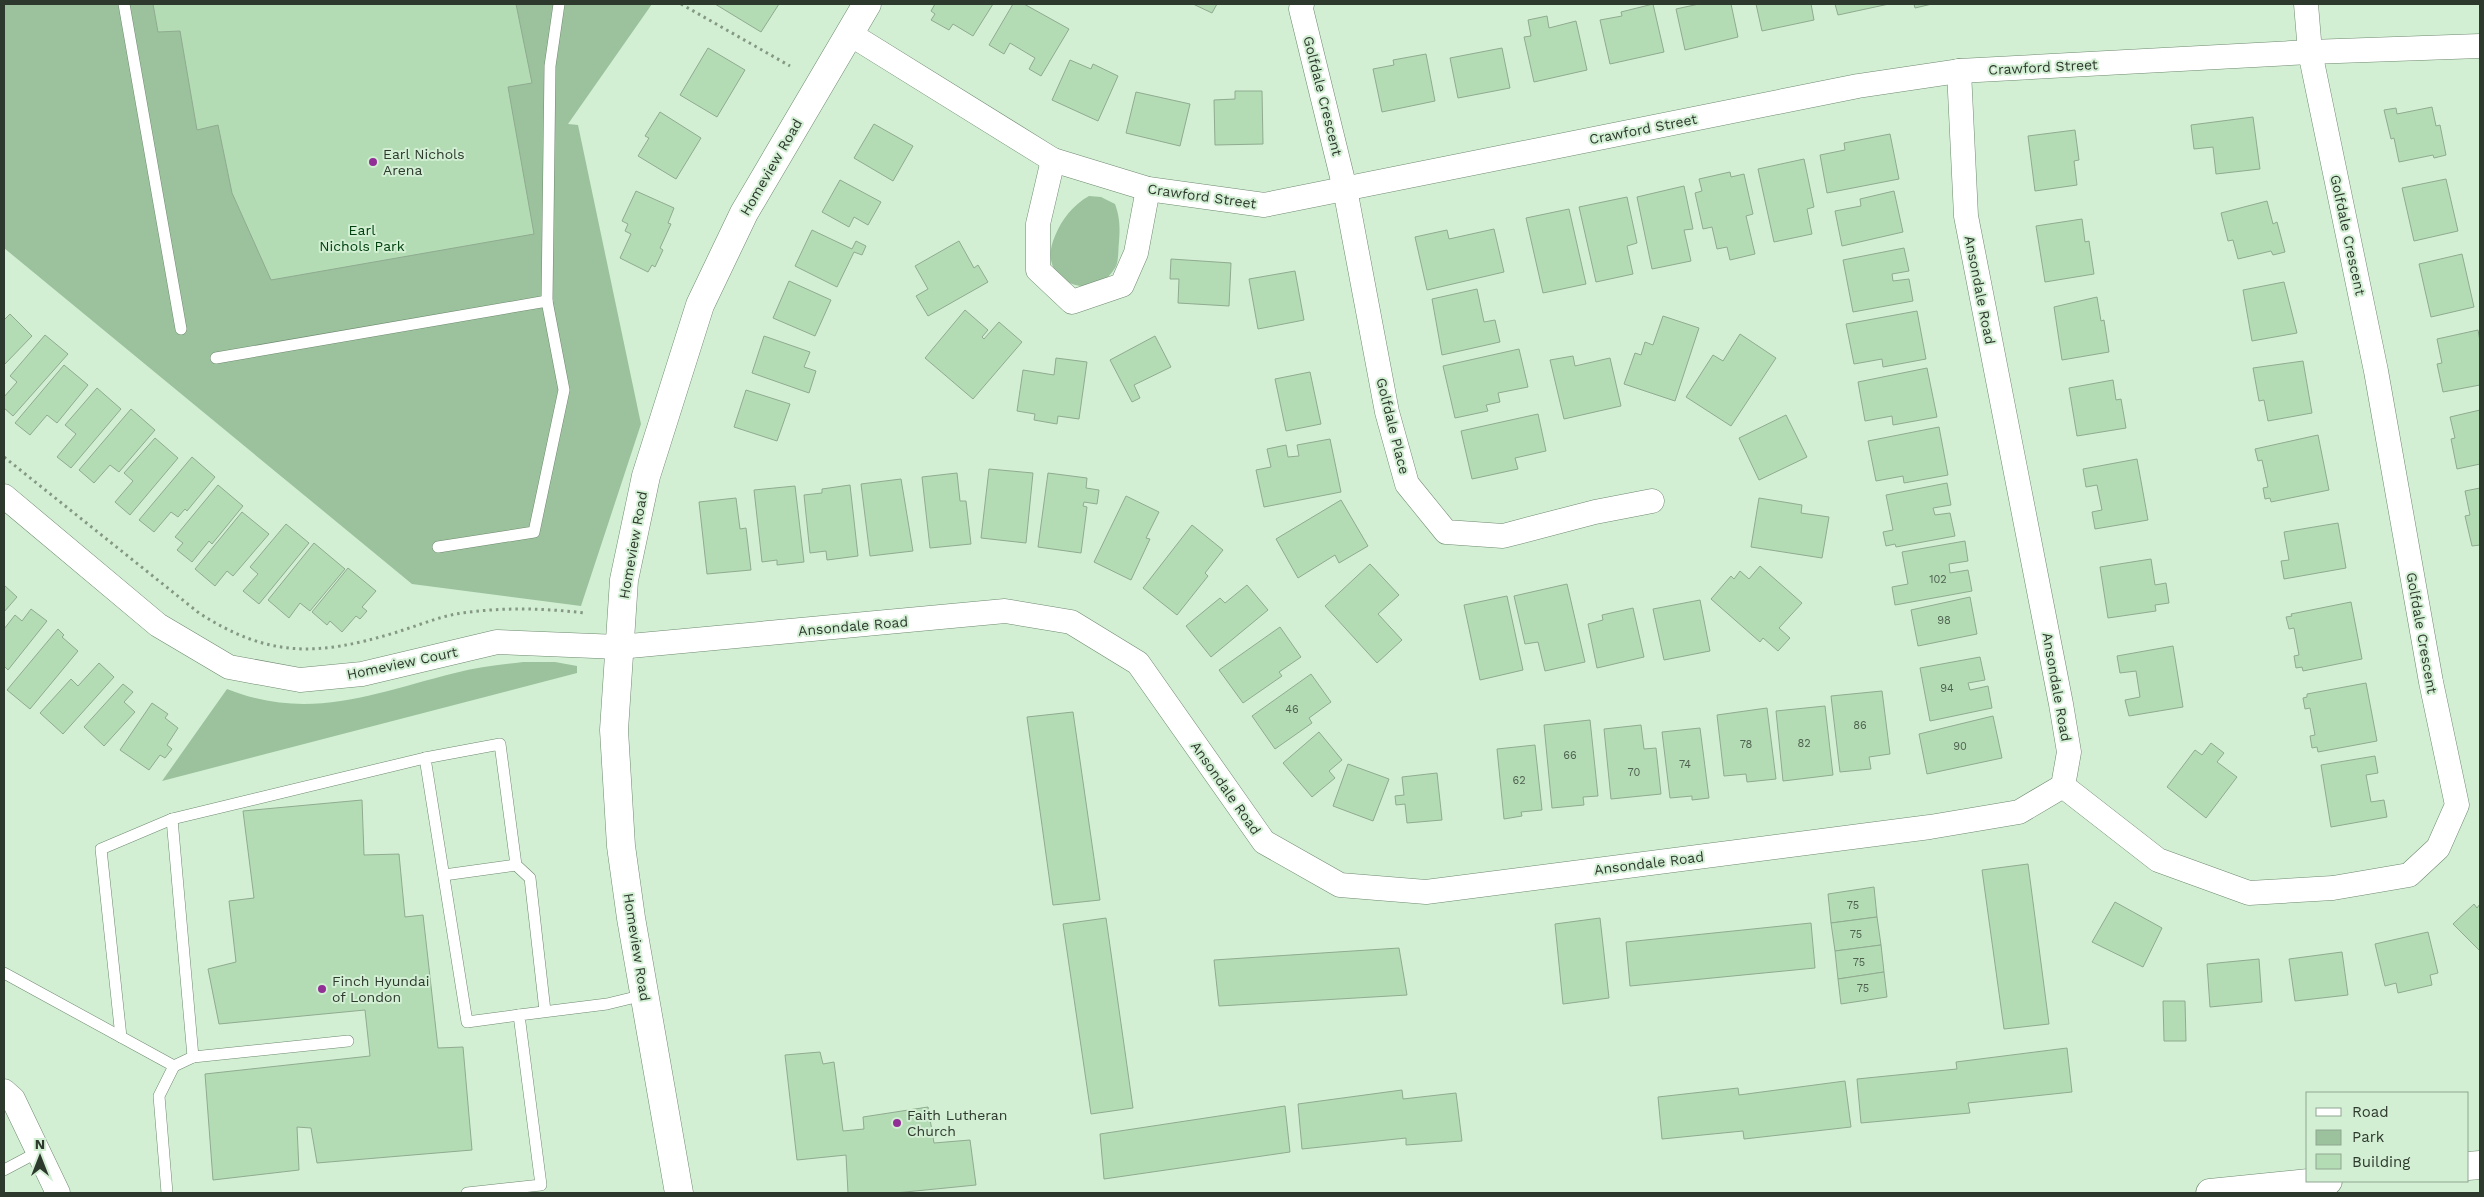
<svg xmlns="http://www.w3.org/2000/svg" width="2484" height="1197" font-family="'Work Sans',sans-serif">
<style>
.green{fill:#9bc29c}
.building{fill:#b3dcb4;stroke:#90ab90}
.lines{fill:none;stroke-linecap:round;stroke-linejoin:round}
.lane-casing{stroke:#6e896f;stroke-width:12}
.street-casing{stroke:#6e896f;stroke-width:25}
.secondary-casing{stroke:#6e896f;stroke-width:29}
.path{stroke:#849884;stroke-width:3;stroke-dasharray:2.5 4;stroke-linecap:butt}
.lane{stroke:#fff;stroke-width:11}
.street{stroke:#fff;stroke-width:24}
.secondary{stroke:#fff;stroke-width:28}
.poi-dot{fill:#912f96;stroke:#d2efd3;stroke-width:2}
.labels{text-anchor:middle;stroke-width:4;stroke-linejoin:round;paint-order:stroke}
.number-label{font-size:11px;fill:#4f6250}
.street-label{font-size:14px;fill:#2e392e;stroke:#d2efd3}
.poi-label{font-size:14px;fill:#2e392e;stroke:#d2efd3;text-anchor:start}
.park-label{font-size:14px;fill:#00400d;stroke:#d2efd3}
</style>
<rect width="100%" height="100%" fill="#d2efd3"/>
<g class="green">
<path d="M4,4h648l-84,120 10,1 63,299 -60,182 -169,-22 -408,-336z"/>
<path d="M1089,196l12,1 14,7c5,14 5,23 4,38 -1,8 0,20 -4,26 -21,36 -81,14 -60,-32 7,-17 18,-31 34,-40z"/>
<path d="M523,662h32l22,4v7l-415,108 65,-92c83,33 147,4 228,-16 22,-6 45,-8 68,-11z"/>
</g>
<g class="building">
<path d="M153,4h363l16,79 -24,4 26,147 -263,46 -39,-87 -14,-68 -21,5 -17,-99 -22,1z"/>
<path d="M715,4h64l-18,28z"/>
<path d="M935,4h58l-20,32 -20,-12 -4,6 -18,-10 4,-6 -4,-3z"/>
<path d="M1013,4h11l45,25 -28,47 -12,-7 6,-11 -25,-15 -6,11 -15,-9z"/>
<path d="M1193,4h24l-5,9z"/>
<path d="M1653,4l11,48 -54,12 -10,-44 22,-4 -1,-4z"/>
<path d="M1699,4h32l7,33 -53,13 -9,-41z"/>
<path d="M1756,4h55l3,16 -52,11z"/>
<path d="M1835,4h54l-51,11z"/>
<path d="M1914,4h18l-17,4z"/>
<path d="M1547,16l2,12 27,-7 11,49 -53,12 -10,-45 7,-1 -3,-16z"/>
<path d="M708,48l37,22 -28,47 -37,-22z"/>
<path d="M1502,48l8,40 -52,10 -8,-40z"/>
<path d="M1426,54l9,47 -53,11 -9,-43 21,-4 -1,-5z"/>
<path d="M1070,60l21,9 2,-5 25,12 -20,45 -46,-21z"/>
<path d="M1235,91h27l1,53 -48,1 -1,-45 21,-1z"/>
<path d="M1136,92l54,12 -10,42 -54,-13z"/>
<path d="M2432,107l4,19 4,-1 6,30 -12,3 -1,-3 -34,7 -5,-24 -3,1 -7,-29 12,-2 1,6z"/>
<path d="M660,112l41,26 -25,41 -38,-23 11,-18 -4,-2z"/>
<path d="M2253,117l7,52 -44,5 -3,-27 -19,2 -3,-24z"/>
<path d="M874,124l39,22 -20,35 -39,-23z"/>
<path d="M2075,130l4,30 -5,1 3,24 -42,6 -7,-55z"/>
<path d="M1890,134l9,45 -72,14 -7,-38 25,-5 -1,-7z"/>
<path d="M1804,159l10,48 -7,2 5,25 -38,8 -16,-73z"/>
<path d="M1730,172l1,5 13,-3 9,40 -7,2 9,38 -25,6 -3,-13 -10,2 -5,-22 -9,2 -8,-36 7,-2 -3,-12z"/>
<path d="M2446,179l12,52 -44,10 -12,-53z"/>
<path d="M840,180l41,22 -13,23 -14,-8 -5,10 -27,-15z"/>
<path d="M1684,186l9,43 -9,1 7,31 -39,8 -15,-72z"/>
<path d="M636,191l38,17 -6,15 3,1 -11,24 3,2 -8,17 -3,-2 -4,7 -28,-14 11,-24 -6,-3 3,-7 -6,-3z"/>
<path d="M1894,191l9,41 -61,14 -7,-35 26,-5 -1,-7z"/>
<path d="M1627,197l10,46 -10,3 6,28 -37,8 -17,-75z"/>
<path d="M2267,201l6,23 4,-2 8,30 -12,3 -2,-4 -33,8 -5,-19 -5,1 -7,-28z"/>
<path d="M1569,209l17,75 -43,9 -17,-75z"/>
<path d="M2082,219l3,23 4,-1 5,33 -49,8 -9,-56z"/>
<path d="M1494,229l10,43 -77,18 -12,-53 32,-7 2,9z"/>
<path d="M812,230l40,19 4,-8 10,5 -4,9 -8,-3 -17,35 -42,-21z"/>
<path d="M959,241l15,27 4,-3 10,17 -60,34 -12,-20 12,-7 -13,-23z"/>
<path d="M1904,248l5,23 -17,3 1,7 16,-2 4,22 -60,11 -10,-52z"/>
<path d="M2462,254l12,53 -43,10 -12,-53z"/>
<path d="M1171,259l60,4 -2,43 -51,-3 1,-24h-9z"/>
<path d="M1295,271l9,49 -46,9 -9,-50z"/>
<path d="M789,281l42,19 -16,36 -42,-18z"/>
<path d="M2284,282l13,51 -45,8 -9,-51z"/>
<path d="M1477,289l7,33 11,-2 5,22 -58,13 -10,-56z"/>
<path d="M2097,297l4,24 3,-1 5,32 -47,8 -8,-53z"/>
<path d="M965,310l23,20 -6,7 2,2 15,-17 23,20 -49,57 -48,-41z"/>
<path d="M1917,311l9,48 -43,8 -1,-8 -28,5 -8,-40z"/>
<path d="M10,314l22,22 -28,29v-45z"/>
<path d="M1663,316l36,12 -24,73 -51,-17 11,-31 6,2 4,-13 8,3z"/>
<path d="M2478,330l2,11v44l-37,7 -6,-28 5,-1 -5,-24z"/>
<path d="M1740,334l36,24 -45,68 -45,-29 27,-42 10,6z"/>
<path d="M45,335l23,19 -55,62 -9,-8v-11l13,-15 -7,-6z"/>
<path d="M764,336l46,16 -6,15 12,4 -7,22 -57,-20z"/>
<path d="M1155,336l16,31 -37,18 6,13 -8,4 -22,-42z"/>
<path d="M1519,349l9,38 -30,6 2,9 -14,3 2,6 -33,7 -12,-52z"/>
<path d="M1573,356l2,10 35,-8 11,48 -57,13 -14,-59z"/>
<path d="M1056,358l31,4 -8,57 -21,-3 -1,8 -23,-4 1,-6 -18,-3 6,-41 31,5z"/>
<path d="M2303,361l9,52 -44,8 -4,-21 -5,1 -6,-33z"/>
<path d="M64,365l24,20 -31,38 -10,-8 -17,20 -15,-12z"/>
<path d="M1927,368l10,49 -44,8 -1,-9 -27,5 -7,-39z"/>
<path d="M1310,372l11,52 -35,7 -11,-52z"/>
<path d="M2113,380l3,20 5,-1 5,29 -49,8 -8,-48z"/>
<path d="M97,388l24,21 -50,59 -14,-11 19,-23 -11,-9z"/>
<path d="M746,390l44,14 -13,37 -43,-14z"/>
<path d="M131,409l24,21 -36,42 -9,-7 -16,18 -15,-13z"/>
<path d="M2480,410v54l-23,5 -6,-30 4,-1 -5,-21z"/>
<path d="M1538,414l8,37 -31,7 3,11 -46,10 -11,-48z"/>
<path d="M1786,415l21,42 -48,23 -20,-42z"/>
<path d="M1939,427l9,48 -44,8 -1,-7 -27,5 -8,-40z"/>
<path d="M2318,435l11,55 -58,12 -1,-4 -5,1 -2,-11 5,-1 -6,-27 -4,1 -3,-12z"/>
<path d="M155,438l23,20 -48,57 -15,-13 18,-21 -9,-8z"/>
<path d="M1330,439l11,53 -77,15 -8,-37 15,-3 -4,-18 19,-4 2,12 11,-1 -2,-11z"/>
<path d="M192,457l23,20 -28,34 -2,-2 -7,8 -7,-5 -17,20 -15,-12z"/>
<path d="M2137,459l11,61 -53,9 -3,-17 10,-2 -5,-25 -11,2 -3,-18z"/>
<path d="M989,469l44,4 -7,70 -45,-5z"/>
<path d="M957,473l3,28h6l5,43 -41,4 -8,-71z"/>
<path d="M1048,473l39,5 -1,10 13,2 -2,14 -13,-2 -1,4 4,1 -6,46 -43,-6z"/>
<path d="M901,479l12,72 -43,5 -9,-72z"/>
<path d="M1947,483l4,22 -18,3 2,7 15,-2 5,23 -59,11 -1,-3 -9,2 -3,-14 10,-2 -7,-35z"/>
<path d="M218,485l25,21 -31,38 -3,-3 -17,21 -15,-12 6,-7 -8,-6z"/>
<path d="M850,485l8,71 -31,4 -1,-9 -16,2 -6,-58 18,-2v-4z"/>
<path d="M795,486l9,76 -27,3v-5l-15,2 -8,-72z"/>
<path d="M2480,488v57l-8,1 -7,-30 5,-1 -5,-24z"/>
<path d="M1126,496l33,16 -13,26 4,1 -19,41 -37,-18z"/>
<path d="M736,498l4,31 6,-1 5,42 -44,4 -8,-72z"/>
<path d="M1759,498l43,7 -1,8 28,4 -7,41 -71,-11z"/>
<path d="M1341,500l27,46 -29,17 -4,-8 -37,23 -22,-39z"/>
<path d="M242,512l27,22 -36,42 -6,-5 -12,15 -20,-17z"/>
<path d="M2338,523l8,45 -62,11 -3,-18 8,-1 -5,-28z"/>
<path d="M286,524l23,19 -50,61 -16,-13 15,-17 -8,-7z"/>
<path d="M1192,525l31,25 -18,23 3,3 -31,39 -34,-27z"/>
<path d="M1965,541l3,20 -19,3 1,9 18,-3 4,21 -77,14 -3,-18 16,-3 -6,-32z"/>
<path d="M314,543l31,26 -35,42 -10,-8 -11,15 -21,-18z"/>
<path d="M2151,559l4,26 11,-2 3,20 -14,2 1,6 -48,7 -8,-51z"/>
<path d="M1370,564l29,31 -21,19 24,26 -25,23 -52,-57z"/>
<path d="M1760,566l42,37 -23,25 11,10 -12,13 -15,-13 -3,4 -49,-43 20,-23 3,3 6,-8 9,8z"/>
<path d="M348,568l28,23 -14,16 5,4 -7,8 -4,-3 -14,16 -12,-11 -3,4 -15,-13z"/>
<path d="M1567,584l18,78 -40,9 -7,-29 -13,2 -11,-48z"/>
<path d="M4,585l13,12 -13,15z"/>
<path d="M1247,585l21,25 -57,47 -25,-31 34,-28 5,5z"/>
<path d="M1507,596l16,74 -43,10 -16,-75z"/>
<path d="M1970,597l7,37 -59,12 -7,-36z"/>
<path d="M1700,600l10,51 -46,9 -11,-51z"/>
<path d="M2351,602l11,57 -59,12 -1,-4 -6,1 -2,-12 5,-1 -5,-27 -5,1 -3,-12 6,-1 -1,-2z"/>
<path d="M1633,608l11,49 -47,11 -9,-44 15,-4 -1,-5z"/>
<path d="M31,609l16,12 -39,49 -4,-4v-37l11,-14 7,6z"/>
<path d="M1280,627l21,30 -22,15 3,4 -39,27 -24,-33z"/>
<path d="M58,629l6,6 -2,2 16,14 -48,58 -23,-19z"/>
<path d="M2173,646l10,61 -54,9 -4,-16 15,-3 -4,-26 -16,2 -3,-17z"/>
<path d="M1980,657l5,23 -17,3 2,7 18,-4 4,22 -62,13 -10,-53z"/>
<path d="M99,663l15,14 -51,57 -23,-21 31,-34 7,7z"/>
<path d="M1311,674l20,28 -22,16 3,5 -37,26 -23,-33z"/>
<path d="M2366,683l11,58 -59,11 -1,-5 -5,1 -2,-12 5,-1 -5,-27 -5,1 -2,-11 4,-1v-3z"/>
<path d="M123,684l10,8 -9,10 11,10 -31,34 -20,-19z"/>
<path d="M1882,691l8,63 -21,3 2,12 -31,3 -9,-76z"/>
<path d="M152,703l16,11 -3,4 13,10 -11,17 5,4 -7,9 -5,-3 -11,15 -29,-20z"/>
<path d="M1825,706l8,69 -50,6 -7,-70z"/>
<path d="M1767,708l9,71 -29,3 -1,-8 -22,2 -7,-61z"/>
<path d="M1073,712l27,188 -47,5 -26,-188z"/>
<path d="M1993,716l9,42 -75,16 -8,-40z"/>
<path d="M1590,720l8,76 -15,1 1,8 -32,3 -8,-83z"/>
<path d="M1641,725l3,24 12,-1 5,46 -50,5 -7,-70z"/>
<path d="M1700,728l9,70 -17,2v-4l-22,2 -8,-66z"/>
<path d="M1319,732l23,28 -13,11 6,7 -23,19 -29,-34z"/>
<path d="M2211,743l13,10 -7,9 20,15 -31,41 -39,-31 28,-37 7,5z"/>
<path d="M1535,745l7,65 -21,2 1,4 -18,3 -7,-70z"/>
<path d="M2375,756l3,17 -12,2 5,27 13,-2 3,17 -56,10 -10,-62z"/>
<path d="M1348,764l41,15 -16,42 -40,-15z"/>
<path d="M1437,773l5,47 -35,3 -2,-19 -9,1 -1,-9 9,-1 -2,-18z"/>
<path d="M362,800l2,55 35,-1 6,63 18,-2 15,133 25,-1 9,103 -155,13 -6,-35 -14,-1 2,43 -86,10 -8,-106 165,-18 -5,-46 -146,14 -11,-55 28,-7 -7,-61 25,-3 -11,-87z"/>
<path d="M2028,864l21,160 -45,5 -22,-159z"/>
<path d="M1874,887l3,30 -46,6 -3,-29z"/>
<path d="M2115,902l47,26 -19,39 -51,-25z"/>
<path d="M2474,904l3,4 3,-4v47l-27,-27z"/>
<path d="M1877,917l4,28 -46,6 -4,-28z"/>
<path d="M1106,918l27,190 -42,6 -28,-190z"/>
<path d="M1600,918l9,80 -46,6 -8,-80z"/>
<path d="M1811,923l4,45 -185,18 -4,-44z"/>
<path d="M2428,932l10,41 -8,2 2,10 -34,8 -2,-10 -11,3 -10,-42z"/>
<path d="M1881,945l3,27 -46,7 -3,-28z"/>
<path d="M1399,948l8,47 -188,11 -5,-46z"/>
<path d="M2342,952l6,43 -53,6 -6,-42z"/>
<path d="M2259,959l3,43 -52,5 -3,-43z"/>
<path d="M1884,972l3,25 -46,7 -3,-25z"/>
<path d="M2163,1001h22l1,40h-22z"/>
<path d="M2067,1048l5,44 -104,11 2,10 -109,10 -4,-44 100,-10 -1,-7z"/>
<path d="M820,1052l3,12 11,-2 9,69 21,-2 -1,-12 65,-10 6,36 36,-3 6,45 -81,8h-47l-2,-38 -49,5 -12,-105z"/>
<path d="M1845,1081l6,46 -107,12 -1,-8 -81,8 -4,-42 80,-9 1,7z"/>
<path d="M1402,1090l1,9 53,-6 6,48 -56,4v-7l-104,11 -4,-45z"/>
<path d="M1285,1106l5,46 -186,27 -4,-45z"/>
</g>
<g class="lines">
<g class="lane-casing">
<g id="lane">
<path d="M124,4l57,325"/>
<path d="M547,301l3,-235 9,-62"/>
<path d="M216,358l331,-57 17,89 -30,142 -96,15"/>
<path d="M444,875l72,-10"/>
<path d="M4,973l170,93"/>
<path d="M519,1015l-52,7 -42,-264 75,-14 16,121 14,13 15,133"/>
<path d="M121,1037l-20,-188 71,-30"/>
<path d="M193,1057l155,-16"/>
<path d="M4,1170l34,-18"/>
<path d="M167,1193l-8,-97 15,-30 19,-9 -21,-238 253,-61"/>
<path d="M467,1193l74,-8 -22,-170 88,-11 37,-9"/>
</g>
</g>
<g class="street-casing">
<g id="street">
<path d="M1302,4l-1,5 44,180 42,223 20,72 39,48 57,4 92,-24 57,-11"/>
<path d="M850,34l203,126 95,29 116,16 594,-119 101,-15 351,-19 170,-6"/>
<path d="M1053,160l-15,64v46l34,32 50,-17 14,-32 12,-64"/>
<path d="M4,496l154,129 71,42 71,13 62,-6 135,-32 122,5 386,-36 66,11 67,41 126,179 76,43 86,7 504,-65 89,-15 44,-26 6,-34 -8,-48 -95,-488 -7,-145"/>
<path d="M2063,786l95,74 91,33 84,-5 76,-13 29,-27 19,-43 -26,-123 -55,-311 -66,-319 -4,-48"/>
<path d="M4,1091l9,8 45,94"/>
</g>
</g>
<g class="secondary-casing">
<g id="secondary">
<path d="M2468,1166l12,-1"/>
<path d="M679,1193l-48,-275 -10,-72 -7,-116 10,-150 22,-104 54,-171 44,-92 123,-209"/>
<path d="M2210,1193l118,-12"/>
</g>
</g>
<g class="path">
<path d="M681,4l109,62"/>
<path d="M4,457l195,156c70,45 118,43 195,20 20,-6 41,-15 62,-19 42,-7 87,-6 129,-1"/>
</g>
<use href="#lane" class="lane"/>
<use href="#street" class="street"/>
<use href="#secondary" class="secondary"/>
</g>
<g class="poi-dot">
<circle cx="373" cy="162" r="5"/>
<circle cx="322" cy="989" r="5"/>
<circle cx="897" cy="1123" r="5"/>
</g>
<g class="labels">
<g class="number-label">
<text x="1938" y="583">102</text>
<text x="1944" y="624">98</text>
<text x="1947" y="692">94</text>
<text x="1292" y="713">46</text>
<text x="1860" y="729">86</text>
<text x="1804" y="747">82</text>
<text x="1746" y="748">78</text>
<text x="1960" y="750">90</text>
<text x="1570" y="759">66</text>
<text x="1685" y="768">74</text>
<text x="1634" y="776">70</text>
<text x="1519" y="784">62</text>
<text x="1853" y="909">75</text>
<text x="1856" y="938">75</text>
<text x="1859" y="966">75</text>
<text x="1863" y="992">75</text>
</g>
<g class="street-label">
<text transform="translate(2043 67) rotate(-3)" y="5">Crawford Street</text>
<text transform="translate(1323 96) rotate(76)" y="5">Golfdale Crescent</text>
<text transform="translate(1643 129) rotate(-11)" y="5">Crawford Street</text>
<text transform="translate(771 167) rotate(-60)" y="5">Homeview Road</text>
<text transform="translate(1202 196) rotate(8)" y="5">Crawford Street</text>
<text transform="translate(2348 235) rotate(78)" y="5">Golfdale Crescent</text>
<text transform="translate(1980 290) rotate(79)" y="5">Ansondale Road</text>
<text transform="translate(1393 426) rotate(76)" y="5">Golfdale Place</text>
<text transform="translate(633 545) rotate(-80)" y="5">Homeview Road</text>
<text transform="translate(853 626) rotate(-5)" y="5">Ansondale Road</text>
<text transform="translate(2422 633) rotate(80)" y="5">Golfdale Crescent</text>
<text transform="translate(402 663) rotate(-12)" y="5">Homeview Court</text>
<text transform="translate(2057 687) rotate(80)" y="5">Ansondale Road</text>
<text transform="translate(1226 788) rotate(55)" y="5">Ansondale Road</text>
<text transform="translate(1649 863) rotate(-7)" y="5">Ansondale Road</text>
<text transform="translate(637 947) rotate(81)" y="5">Homeview Road</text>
</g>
<g class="poi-label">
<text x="383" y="159">Earl Nichols<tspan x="383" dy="16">Arena</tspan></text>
<text x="332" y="986">Finch Hyundai<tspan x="332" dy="16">of London</tspan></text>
<text x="907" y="1120">Faith Lutheran<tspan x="907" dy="16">Church</tspan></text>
</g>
<g class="park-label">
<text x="362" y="235">Earl<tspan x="362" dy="16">Nichols Park</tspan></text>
</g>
</g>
<rect width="2484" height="1197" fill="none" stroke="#2e392e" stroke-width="10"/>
<rect x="2306" y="1092" width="162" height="90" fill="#d2efd3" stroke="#90a691"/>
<rect x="2316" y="1108" width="25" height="8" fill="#ffffff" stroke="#90a691"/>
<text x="2352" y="1117" font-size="15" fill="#2e392e">Road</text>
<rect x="2316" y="1130" width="25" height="15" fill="#9bc29c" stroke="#90a691"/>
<text x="2352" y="1142" font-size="15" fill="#2e392e">Park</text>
<rect x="2316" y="1154" width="25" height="15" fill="#b3dcb4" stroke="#90a691"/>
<text x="2352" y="1167" font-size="15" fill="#2e392e">Building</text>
<g transform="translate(40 1157)" stroke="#d2efd3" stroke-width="4" paint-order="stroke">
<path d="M0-4L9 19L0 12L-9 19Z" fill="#2e392e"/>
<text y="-8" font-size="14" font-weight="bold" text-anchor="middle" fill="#2e392e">N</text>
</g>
</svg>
